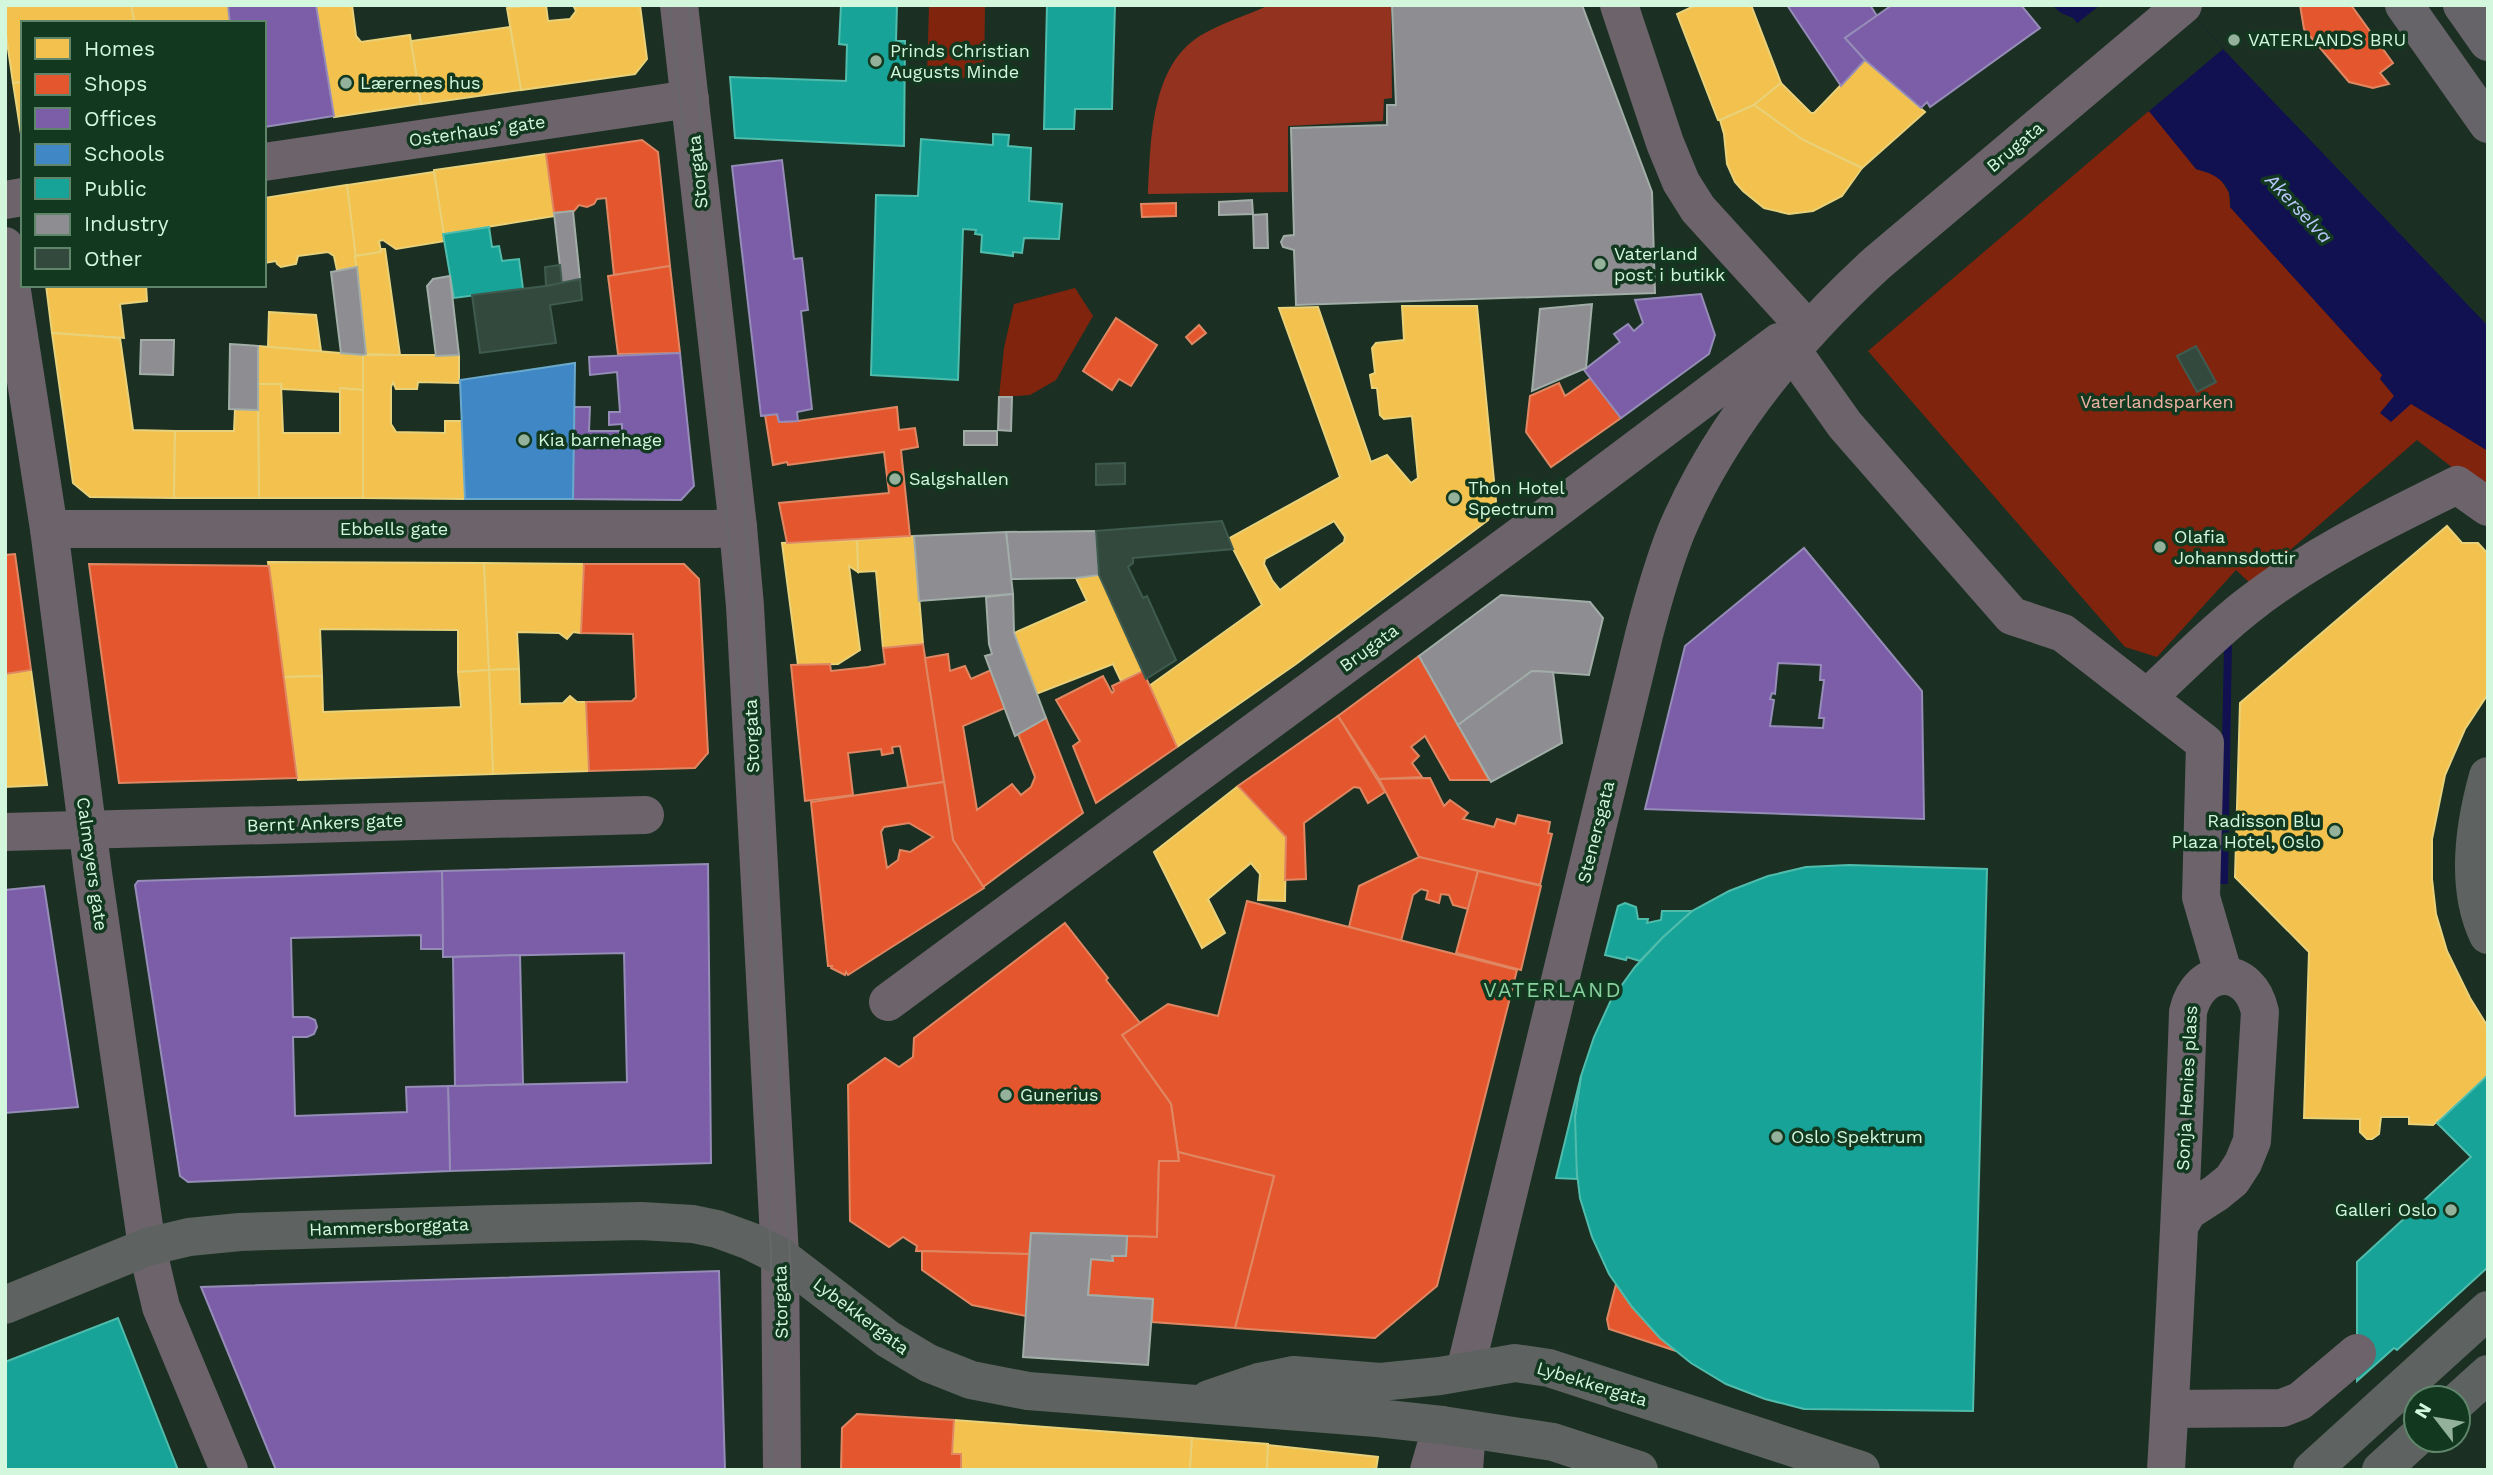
<svg xmlns="http://www.w3.org/2000/svg" width="2493" height="1475" font-family="'Work Sans',sans-serif">
<style>
.green{fill:#81240e}
.forest{fill:#93331f}
.water{fill:#111050}
.pier{fill:#1b3023}
.homes{fill:#f2c14e;stroke:#e9d179;stroke-width:2;fill-rule:evenodd}
.shops{fill:#e4572e;stroke:#df8762;stroke-width:2;fill-rule:evenodd}
.offices{fill:#7b5ea7;stroke:#958cb7;stroke-width:2;fill-rule:evenodd}
.schools{fill:#3f88c5;stroke:#6ba9cc;stroke-width:2}
.public{fill:#17a398;stroke:#4fbcac;stroke-width:2}
.industry{fill:#8d8d92;stroke:#a2ada8;stroke-width:2}
.building{fill:#34493e;stroke:#3f5b4f;stroke-width:2}
.lines{fill:none;stroke-linecap:round;stroke-linejoin:round}
.minor{stroke:#6c636b;stroke-width:38}
.major{stroke:#676469;stroke-width:38}
.highway{stroke:#5e6361;stroke-width:38}
.tram{stroke:#676769;stroke-width:2}
.poi-dot{fill:#93b19b;stroke:#123920;stroke-width:2.5}
.labels{text-anchor:middle;stroke-width:7;stroke-linejoin:round;paint-order:stroke}
.poi-label{font-size:18px;fill:#d3f7dc;stroke:#123920;text-anchor:start}
.street-label{font-size:18px;fill:#d3f7dc;stroke:#123920}
.park-label{font-size:18px;fill:#eeb2a4;stroke:#123920}
.water-label{font-size:19px;font-style:italic;fill:#bac8fb;stroke:#123920}
.quarter-label{font-size:21px;letter-spacing:2px;fill:#89d29f;stroke:#123920}
</style>
<rect width="100%" height="100%" fill="#1b3023"/>
<g class="green">
<path d="M929,5h56l-1,72 -57,2z"/>
<path d="M2150,110l46,59 19,6 6,5 8,13 1,14 153,168 -3,4 15,17 -14,16 30,-9 77,48v40l-3,2 -68,-53 -166,144 -15,-14 -79,87 -32,-10 -257,-296z"/>
<path d="M1075,288l18,28 -37,64 -26,15 -31,2 5,-49 10,-44z"/>
</g>
<path class="forest" d="M1270,5h121l1,93 -8,1 -1,22 -95,5v66l-140,2c3,-54 2,-132 57,-161 20,-11 44,-19 65,-28z"/>
<g class="water">
<path d="M2052,5h134l37,44 265,277v125l-77,-47 -20,18 -11,-9 14,-17 -14,-17 2,-4 -152,-168c3,-23 -14,-33 -34,-38l-123,-151 -12,-5z"/>
<path d="M2232,642l-4,242h-9l5,-235z"/>
</g>
<path class="pier" d="M2100,5h86l37,44 -75,63 -73,-87z"/>
<g class="homes">
<path d="M5,5h126l3,15 -23,3h-88v59l-10,1 -8,-55z"/>
<path d="M131,5h97l2,18h-95z"/>
<path d="M316,5h36l4,31 5,6 49,-7 11,69 -87,13z"/>
<path d="M533,5h13l2,16 22,-2 6,-8 -3,-6h67l7,54 -12,15 -114,16 -14,-82z"/>
<path d="M1696,5h55l30,78 -27,22 -34,15h-2l-41,-106z"/>
<path d="M510,27l11,63 -100,14 -10,-63z"/>
<path d="M1865,60l60,52 -63,56 -59,-28 -49,-35 27,-22 30,30h3z"/>
<path d="M23,82v65l-10,-64z"/>
<path d="M1754,105l49,35 59,28 -20,28 -29,15 -24,3 -25,-6 -21,-17 -8,-9 -8,-18 -3,-30 -4,-14z"/>
<path d="M546,154l9,62 -112,18 -9,-64z"/>
<path d="M434,172l11,69 -49,8 -13,-9 -4,1 2,11 -26,4 -8,-71z"/>
<path d="M347,185l10,82 -20,3 -3,-14 -6,-4 -30,4 -2,8 -15,3 -4,-3 -1,-3 -12,2v-65z"/>
<path d="M381,249h4l15,106 -34,-1 -11,-98 26,-4z"/>
<path d="M46,285h100l1,16 -27,3 4,34 -72,-5z"/>
<path d="M1402,306h75l19,195 -8,19 -192,144 -119,83 -28,-61 113,-81 -34,-66 112,-62 -61,-169 39,-1 53,155 16,-7 24,28 7,-5 -6,-62 -28,3 -4,-4 -3,-27h-5l-2,-13 5,-2 -3,-25 4,-5 28,-3zM1334,521l11,16 -1,5 -64,48 -8,-10 -8,-16 1,-5z"/>
<path d="M269,312l47,3 5,36 -53,-4z"/>
<path d="M52,333l68,5 13,92 42,1 -1,67 -84,-1 -17,-14z"/>
<path d="M258,346l105,9v35l-23,-2v4l-58,-3 -1,-5h-23z"/>
<path d="M363,355h96v28l-41,-1 -1,7h-21l-3,-7 -2,5v37l5,8 49,1v-12h17l3,78 -102,-1z"/>
<path d="M258,384h23l2,49h57v-45l23,2v108h-104z"/>
<path d="M235,409l23,1 1,88h-85l1,-67h59z"/>
<path d="M2447,526l15,17h16l10,11v140l-23,35 -20,46 -13,64v40l4,35 11,37 23,47 18,29v48l-55,50 -24,-1v-7h-28l-2,17 -7,5h-5l-7,-7v-13l-56,-1 5,-166 -74,-75 5,-174z"/>
<path d="M914,536l9,108 -40,4 -7,-77 -18,1 -1,-32z"/>
<path d="M857,540l1,32 -9,-6 11,84 -22,14 -40,1 -16,-122z"/>
<path d="M268,562l216,1 5,107 -31,2v-42l-138,-1 2,47 -39,1z"/>
<path d="M484,563l100,1 -3,69 -8,-1 -6,7 -8,-6 -42,-1 2,37 -30,1z"/>
<path d="M1099,575l44,96 -22,10 -8,-17 -77,30 -22,-61 73,-32 -11,-23z"/>
<path d="M519,669l1,35 43,-1 7,-7 7,6h9l3,69 -96,3 -4,-104z"/>
<path d="M31,670l16,115 -42,2v-113z"/>
<path d="M489,670l4,104 -195,6 -15,-103 39,-1 1,36 138,-5 -3,-35z"/>
<path d="M1238,786l48,51 -1,64 -27,-1 2,-26 -9,-11 -43,36 17,34 -23,15 -48,-96z"/>
<path d="M954,1420l238,18 -2,32h-229v-16h-9z"/>
<path d="M1192,1438l76,6 -1,26h-77z"/>
<path d="M1268,1445l110,12 -2,13h-109z"/>
</g>
<g class="shops">
<path d="M2300,5h51l42,58 -13,10 9,11 -16,4 -24,-6 -45,-53z"/>
<path d="M642,140l16,12 12,114 -56,9 -8,-77 -9,1 -3,5 -7,3 -8,-2 -5,6 -20,2 -8,-59z"/>
<path d="M1176,203v13l-34,1 -1,-13z"/>
<path d="M670,266l10,87 -62,1 -10,-78z"/>
<path d="M1116,318l41,27 -26,41 -12,-7 -7,11 -29,-19z"/>
<path d="M1199,325l7,8 -14,11 -6,-7z"/>
<path d="M1591,378l30,40 -70,49 -25,-35 4,-36 29,-13 6,13z"/>
<path d="M897,407l2,23 16,-2 3,19 -17,3 9,86 -123,7 -8,-40 110,-10 -5,-41 -96,13 -1,-3 -14,3 -8,-50 12,-1 2,8 19,-1z"/>
<path d="M15,554l16,116 -26,4v-119z"/>
<path d="M89,564l180,2 28,212 -178,5z"/>
<path d="M584,564h100l15,15 9,174 -13,15 -106,3 -3,-69 46,-1 4,-4 -3,-63 -52,-1z"/>
<path d="M923,644l21,138 -36,5 -8,-41 -8,1 1,6 -11,2 -1,-6 -33,4 5,42 -48,6 -14,-136 39,-1 1,7 37,-4 17,-3 -2,-16z"/>
<path d="M948,654l2,17 15,-5 6,13 20,-9 14,38 -42,18 14,84 35,-26 9,11 10,-8 4,-10 -17,-43 28,-16 37,95 -100,74 -30,-47 -28,-182z"/>
<path d="M1419,656l39,69 31,55h-39l-25,-44 -14,11 8,9 -7,7 10,14 -43,2 -41,-63z"/>
<path d="M1143,671l34,76 -81,56 -23,-57 7,-5 -24,-41 47,-24 9,17 2,-2 -2,-5z"/>
<path d="M1338,716l47,76 -17,11 -8,-15 -6,-1 -50,36 2,56 -21,1 1,-43 -48,-51z"/>
<path d="M1430,778l14,28 6,-6 18,13 -5,6 31,8 3,-8 18,5 3,-9 32,7 -2,11 4,1 -12,51 -121,-28 -40,-78z"/>
<path d="M944,782l9,58 31,48 -136,87 -2,-3 -1,3 -14,-7 1,-2h-4l-17,-164zM909,823l24,14 -23,15 -10,-2 -2,10 -11,8 -6,-36 3,-5z"/>
<path d="M1419,857l59,14 -10,38 -15,-4 -4,-10 -8,-1 -2,9 -13,-4 2,-8 -7,-2 -8,6 -12,46 -52,-14 10,-41z"/>
<path d="M1478,871l63,15 -20,84 -65,-17z"/>
<path d="M1247,901l270,69 -80,316 -62,52 -140,-10 39,-152 -96,-24 -7,-48 -49,-69 46,-31 50,12z"/>
<path d="M1065,923l43,55 -2,2 34,43 -18,12 49,69 8,57h-20l-2,76 -126,-4 -2,21 -113,-3 1,-5 -14,-9 -14,10 -39,-26 -2,-136 37,-27 14,9 14,-10 1,-19z"/>
<path d="M1178,1152l96,24 -39,152 -83,-6 1,-23 -65,-4 3,-36 22,2 -1,-5h14l1,-20 30,1 2,-76h20z"/>
<path d="M922,1251l107,3 -3,62 -54,-11 -50,-35z"/>
<path d="M1616,1284l16,23 28,31 16,13 -67,-22 -2,-10z"/>
<path d="M857,1414l97,6 -2,34h9v16h-120l1,-42z"/>
</g>
<g class="offices">
<path d="M228,5h88l18,111 -70,11v-104h-34z"/>
<path d="M1787,5h83l7,11 -32,22 20,22 -24,26z"/>
<path d="M1892,5h129l19,23 -110,79 -3,-5 -6,6 -56,-48 -20,-22z"/>
<path d="M782,160l12,99 8,-1 6,52 -7,1 11,98 -15,3 1,9 -19,1 -2,-8 -16,2 -29,-250z"/>
<path d="M1701,294l14,41 -6,19 -88,64 -37,-48 36,-28 -6,-8 14,-10 6,7 9,-8 -8,-23z"/>
<path d="M680,353l14,133 -13,14 -108,-1v-92h17l-1,24h33v-7l-13,1v-13h11l-3,-40 -27,3 -1,-18z"/>
<path d="M1804,548l118,143 2,128 -279,-10 40,-163zM1778,663l43,2 -1,15h4l-5,38h5l-1,10 -53,-2 4,-26 -4,-1 2,-6 3,1z"/>
<path d="M708,864l3,299 -261,8 -2,-85 179,-4 -3,-129 -181,4 -1,-86z"/>
<path d="M442,871l1,78h-22v-14l-130,3 2,79h15l7,3 2,7 -3,7 -7,3h-14l2,79 112,-4 -1,-25 42,-1 2,85 -262,11 -8,-6 -45,-291 3,-4z"/>
<path d="M44,886l34,221 -73,6v-223z"/>
<path d="M520,955l3,129 -68,2 -2,-129z"/>
<path d="M719,1271l6,199h-449l-75,-183z"/>
</g>
<path class="schools" d="M575,363l-2,136h-108l-5,-119z"/>
<g class="public">
<path d="M841,5h56l-1,36h9l-1,105 -169,-8 -5,-61 116,4 1,-36 -8,-1z"/>
<path d="M1047,5h68l-3,104h-37l-1,20h-30z"/>
<path d="M993,134l16,1 -1,11 23,2 -2,53 33,3 -3,35 -35,-1 -2,15 -9,-1v4l-32,-4 1,-17 -7,-1 1,-4 -13,-1 -5,151 -87,-5 5,-180 42,1 3,-57 72,6z"/>
<path d="M489,227l3,20 7,-1 3,15 17,-2 4,30 -69,9 -11,-64z"/>
<path d="M1849,865l138,4 -14,542 -169,-2 -39,-10 -39,-15 -35,-21 -31,-25 -28,-31 -23,-33 -17,-37 -12,-39 -5,-41v-41l6,-40 13,-39 17,-37 24,-33 28,-30 29,-26 37,-20 39,-15 38,-9z"/>
<path d="M1625,903l11,4 2,12h10l-1,4 14,-3 1,-9h30l-29,26 -23,24 -13,-4 -1,3 -21,-5 13,-49z"/>
<path d="M2488,1075v192l-91,83 -3,-2 -37,33v-119l114,-105 -34,-34z"/>
<path d="M1581,1076l-6,40 2,63 -21,-1z"/>
<path d="M118,1318l60,152h-173v-108z"/>
</g>
<g class="industry">
<path d="M1392,5h190l70,187 3,101 -359,12 -2,-55 -11,-3 -2,-5 3,-6 10,-1 -3,-107 96,-3v-20h9z"/>
<path d="M1252,200l1,14 -34,1v-13z"/>
<path d="M573,211l7,68 -18,5 -8,-71z"/>
<path d="M1267,214l1,34h-14l-1,-33z"/>
<path d="M357,267l9,87 -3,1 -22,-2 -10,-81z"/>
<path d="M450,276l9,79 -23,1 -9,-70 6,-7z"/>
<path d="M1592,304l-6,64 -54,23 8,-82z"/>
<path d="M141,340h33l-1,35 -33,-1z"/>
<path d="M230,344l28,2v64l-29,-1z"/>
<path d="M999,397h13l-1,34 -13,-1z"/>
<rect x="964" y="431" width="33" height="14"/>
<path d="M1096,531l3,44 -23,3 -65,1 -5,-47z"/>
<path d="M1006,532l7,62 -94,7 -5,-65z"/>
<path d="M1013,594l1,39 32,85 -31,18 -30,-80 7,-2 -3,-10 -3,-47z"/>
<path d="M1501,595l89,7 13,16 -14,57 -57,-4 -74,54 -39,-69z"/>
<path d="M1532,671l21,1 9,71 -71,39 -33,-57z"/>
<path d="M1031,1233l96,3 -1,20h-14l1,5 -22,-2 -3,36 65,4 -5,66 -125,-8z"/>
</g>
<g class="building">
<path d="M560,265l2,19 -16,2 -1,-19z"/>
<path d="M580,279l2,21 -32,5 6,38 -76,10 -8,-58 74,-9z"/>
<path d="M2196,346l20,36 -19,10 -20,-36z"/>
<path d="M1125,463v21l-29,1v-21z"/>
<path d="M1222,521l11,28 -100,9v5l-5,4 15,31 4,-2 29,64 -30,19 -47,-104 -3,-44z"/>
</g>
<g class="lines">
<g class="minor">
<path d="M679,5l59,522 7,79 35,650 2,214"/>
<path d="M1619,5l46,138 16,39 17,27 111,122"/>
<path d="M264,162l426,-63"/>
<path d="M5,200l18,-3"/>
<path d="M5,246l44,283 44,344 54,374 14,60 68,163"/>
<path d="M1791,349l54,76 167,191 51,17 142,110 -4,154 23,79"/>
<path d="M49,529h666l23,-2"/>
<path d="M2150,695c31,-29 61,-60 95,-87 64,-51 139,-87 212,-123l31,22"/>
<path d="M5,832l640,-17"/>
<path d="M888,1002l666,-491 225,-169"/>
<path d="M1465,1371l179,-736c9,-35 19,-70 32,-103 44,-105 118,-193 201,-269l306,-258"/>
<path d="M2170,1409l112,-1 18,-7 57,-48"/>
<path d="M1429,1470l13,-45"/>
<path d="M1464,1470l3,-41"/>
<path d="M2166,1470c9,-153 17,-305 22,-458 11,-48 62,-48 72,0l-8,129 -9,22 -11,17 -16,13 -28,18 -7,12"/>
</g>
<g class="major">
<path d="M2404,5l84,119"/>
<path d="M2462,5l26,37"/>
</g>
<g class="highway">
<path d="M2488,776c-14,50 -23,111 0,159"/>
<path d="M5,1305l142,-58 42,-10 51,-5 256,-8 145,-3 52,3 24,5 33,12 30,15 108,83 40,24 43,17 57,11 349,27 65,7 111,17 86,28"/>
<path d="M1209,1399l50,-17 35,-7 86,7 60,-6 75,-13 34,5 312,102"/>
<path d="M2458,1401l30,-27"/>
<path d="M2312,1470l176,-160"/>
<path d="M2381,1470l35,-32"/>
</g>
<g class="tram">
<path d="M669,5l63,560 39,686v219"/>
<path d="M689,5l55,497 9,103 39,690 1,175"/>
</g>
</g>
<g class="poi-dot">
<circle cx="2234" cy="40" r="7"/>
<circle cx="876" cy="61" r="7"/>
<circle cx="346" cy="83" r="7"/>
<circle cx="1600" cy="264" r="7"/>
<circle cx="524" cy="440" r="7"/>
<circle cx="895" cy="479" r="7"/>
<circle cx="1454" cy="498" r="7"/>
<circle cx="2160" cy="547" r="7"/>
<circle cx="2335" cy="831" r="7"/>
<circle cx="1006" cy="1095" r="7"/>
<circle cx="1777" cy="1137" r="7"/>
<circle cx="2451" cy="1210" r="7"/>
</g>
<g class="labels">
<g class="poi-label">
<text x="2248" y="46">VATERLANDS BRU</text>
<text x="890" y="57">Prinds Christian<tspan x="890" dy="21">Augusts Minde</tspan></text>
<text x="360" y="89">Lærernes hus</text>
<text x="1614" y="260">Vaterland<tspan x="1614" dy="21">post i butikk</tspan></text>
<text x="538" y="446">Kia barnehage</text>
<text x="909" y="485">Salgshallen</text>
<text x="1468" y="494">Thon Hotel<tspan x="1468" dy="21">Spectrum</tspan></text>
<text x="2174" y="543">Olafia<tspan x="2174" dy="21">Johannsdottir</tspan></text>
<text x="2321" y="827" text-anchor="end">Radisson Blu<tspan x="2321" dy="21">Plaza Hotel, Oslo</tspan></text>
<text x="1020" y="1101">Gunerius</text>
<text x="1791" y="1143">Oslo Spektrum</text>
<text x="2437" y="1216" text-anchor="end">Galleri Oslo</text>
</g>
<g class="street-label">
<text transform="translate(477 131) rotate(-8)" y="6">Osterhaus’ gate</text>
<text transform="translate(2015 147) rotate(-40)" y="6">Brugata</text>
<text transform="translate(698 172) rotate(-96)" y="6">Storgata</text>
<text x="394" y="535">Ebbells gate</text>
<text transform="translate(1369 648) rotate(-36)" y="6">Brugata</text>
<text transform="translate(752 736) rotate(-92)" y="6">Storgata</text>
<text transform="translate(325 823) rotate(-2)" y="6">Bernt Ankers gate</text>
<text transform="translate(1596 832) rotate(-76)" y="6">Stenersgata</text>
<text transform="translate(92 864) rotate(82)" y="6">Calmeyers gate</text>
<text transform="translate(2187 1088) rotate(-87)" y="6">Sonja Henies plass</text>
<text transform="translate(389 1227) rotate(-2)" y="6">Hammersborggata</text>
<text transform="translate(781 1302) rotate(-91)" y="6">Storgata</text>
<text transform="translate(861 1316) rotate(37)" y="6">Lybekkergata</text>
<text transform="translate(1592 1384) rotate(17)" y="6">Lybekkergata</text>
</g>
<g class="park-label">
<text x="2157" y="408">Vaterlandsparken</text>
</g>
<g class="water-label">
<text transform="translate(2299 208) rotate(47)" y="7">Akerselva</text>
</g>
<g class="quarter-label">
<text x="1553" y="997">VATERLAND</text>
</g>
</g>
<rect width="2493" height="1475" fill="none" stroke="#d3f7dc" stroke-width="14"/>
<rect x="21" y="21" width="245" height="266" fill="#123920" stroke="#5f856b" stroke-width="2"/>
<rect x="35" y="38" width="35" height="21" fill="#f2c14e" stroke="#5f856b" stroke-width="2"/>
<text x="84" y="56" font-size="21" fill="#d3f7dc">Homes</text>
<rect x="35" y="74" width="35" height="21" fill="#e4572e" stroke="#5f856b" stroke-width="2"/>
<text x="84" y="91" font-size="21" fill="#d3f7dc">Shops</text>
<rect x="35" y="108" width="35" height="21" fill="#7b5ea7" stroke="#5f856b" stroke-width="2"/>
<text x="84" y="126" font-size="21" fill="#d3f7dc">Offices</text>
<rect x="35" y="144" width="35" height="21" fill="#3f88c5" stroke="#5f856b" stroke-width="2"/>
<text x="84" y="161" font-size="21" fill="#d3f7dc">Schools</text>
<rect x="35" y="178" width="35" height="21" fill="#17a398" stroke="#5f856b" stroke-width="2"/>
<text x="84" y="196" font-size="21" fill="#d3f7dc">Public</text>
<rect x="35" y="214" width="35" height="21" fill="#8d8d92" stroke="#5f856b" stroke-width="2"/>
<text x="84" y="231" font-size="21" fill="#d3f7dc">Industry</text>
<rect x="35" y="248" width="35" height="21" fill="#34493e" stroke="#5f856b" stroke-width="2"/>
<text x="84" y="266" font-size="21" fill="#d3f7dc">Other</text>
<g transform="translate(2437 1419) rotate(301)"><circle r="33" fill="#123920" stroke="#5f856b" stroke-width="2"/>
<path d="M0-5L12 26L0 18L-12 26Z" fill="#93b19b"/>
<text y="-10" font-size="19" font-weight="bold" text-anchor="middle" fill="#d3f7dc">N</text>
</g>
</svg>
